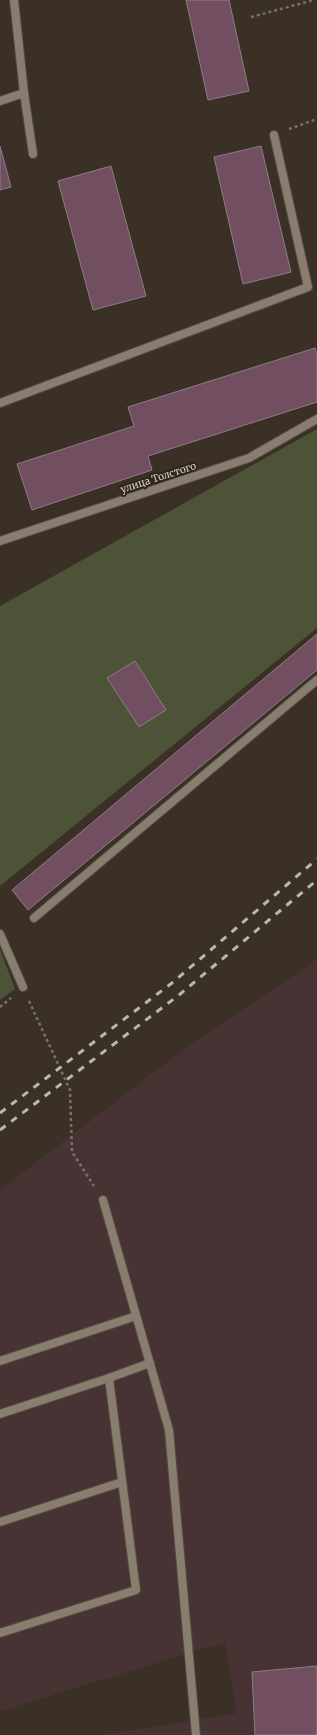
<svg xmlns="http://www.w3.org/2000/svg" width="317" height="1735" font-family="Merriweather,serif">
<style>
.industrial{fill:#483334}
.green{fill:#4d5337}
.building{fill:#724e61;stroke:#8e7d85}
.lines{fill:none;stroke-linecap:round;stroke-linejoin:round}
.lane-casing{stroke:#544c42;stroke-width:10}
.street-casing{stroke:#544c42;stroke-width:10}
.path{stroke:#797067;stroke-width:2.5;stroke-dasharray:3 3;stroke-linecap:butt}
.lane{stroke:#897d70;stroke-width:8}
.street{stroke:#897d70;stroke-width:8}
.rail{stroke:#bdb6ae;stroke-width:3;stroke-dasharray:7 7;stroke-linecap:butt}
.labels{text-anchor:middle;stroke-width:4;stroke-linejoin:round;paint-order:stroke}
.street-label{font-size:10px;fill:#d6d0c9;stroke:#2f261b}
</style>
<rect width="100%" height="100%" fill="#3a3025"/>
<path class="industrial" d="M317,959v776h-214l134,-22 -12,-71 -225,69v-521l171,-131z"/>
<g class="green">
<path d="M317,429v199l-317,258v-280z"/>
<path d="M0,949l15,40 -15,11z"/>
</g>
<g class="building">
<path d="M186,0h43l20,91 -41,9z"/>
<path d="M0,146l11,41 -11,3z"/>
<path d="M261,146l30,126 -48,12 -29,-127z"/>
<path d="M111,166l35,130 -53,14 -35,-129z"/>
<path d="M315,348l2,7v47l-169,54 4,14 -120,40 -15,-46 117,-38 -6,-19z"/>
<path d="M317,634v36l-289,240 -16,-20z"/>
<path d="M135,661l31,49 -27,17 -32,-49z"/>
<path d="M317,1666v69h-62l-3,-63z"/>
</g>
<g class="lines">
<g class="lane-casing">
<g id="lane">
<path d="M24,93l9,61"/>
<path d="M0,101l24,-8 -10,-93"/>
<path d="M0,403l308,-116 -34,-152"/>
<path d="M34,918l283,-238"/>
<path d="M0,934l23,53"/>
<path d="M103,1200l66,230 27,305"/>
<path d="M0,1361l136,-45"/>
<path d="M0,1414l109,-36"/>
<path d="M0,1522l122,-40"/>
<path d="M0,1633l136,-43 -27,-212 41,-15"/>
</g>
</g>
<g class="street-casing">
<path id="street" d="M0,541l249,-83 68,-39"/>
</g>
<g class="path">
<path d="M251,17l63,-17"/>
<path d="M289,129l28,-10"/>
<path d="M29,1001l41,89 2,62 22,34"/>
<path d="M0,1007l11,-9"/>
</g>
<use href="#lane" class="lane"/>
<use href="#street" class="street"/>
<g class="rail">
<path d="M0,1113l172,-130 145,-124"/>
<path d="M0,1130l179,-135 138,-115"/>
</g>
</g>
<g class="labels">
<g class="street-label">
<text transform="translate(158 477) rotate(-18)" y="4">улица Толстого</text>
</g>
</g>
</svg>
